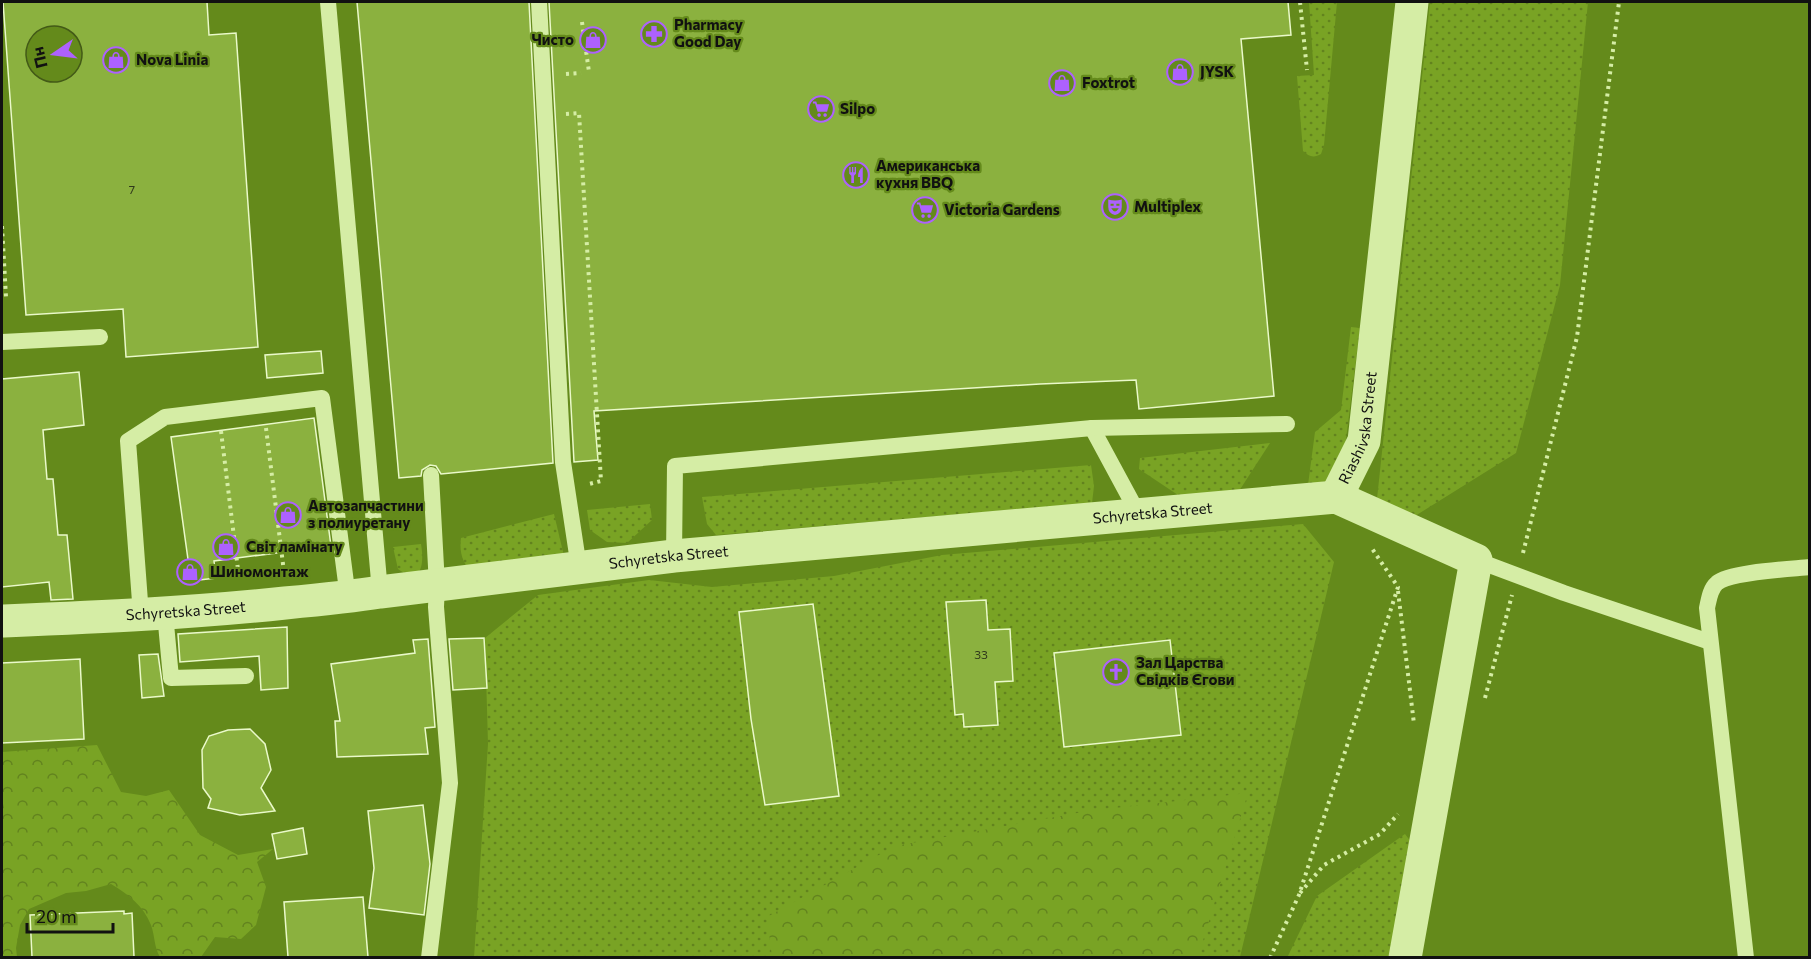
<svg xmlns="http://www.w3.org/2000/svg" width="1811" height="959" font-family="Commissioner,sans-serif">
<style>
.grass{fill:url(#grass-dots)}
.forest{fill:url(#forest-crowns)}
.building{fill:#8bb13f;stroke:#eaf9ca;stroke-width:1.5;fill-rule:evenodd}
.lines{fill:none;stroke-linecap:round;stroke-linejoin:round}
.path{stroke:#d5eda5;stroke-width:4;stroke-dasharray:3 4.5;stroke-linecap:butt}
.service{stroke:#d5eda5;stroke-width:16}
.minor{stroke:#d5eda5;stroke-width:33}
.labels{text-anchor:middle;stroke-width:4.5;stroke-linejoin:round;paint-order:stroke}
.number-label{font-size:12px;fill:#30391c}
.poi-label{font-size:15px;font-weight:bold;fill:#111;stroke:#648a1b;text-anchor:start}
.street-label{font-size:15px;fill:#111;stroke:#648a1b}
</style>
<defs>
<pattern id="grass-dots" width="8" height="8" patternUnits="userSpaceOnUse" patternTransform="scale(1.5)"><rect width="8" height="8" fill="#79a324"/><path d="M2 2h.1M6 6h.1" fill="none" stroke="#62831e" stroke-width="1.8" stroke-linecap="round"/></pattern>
<pattern id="forest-crowns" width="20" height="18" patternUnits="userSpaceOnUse" patternTransform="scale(1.5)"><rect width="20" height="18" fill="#79a324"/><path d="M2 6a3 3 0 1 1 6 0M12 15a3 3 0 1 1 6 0" fill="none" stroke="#62831e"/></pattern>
</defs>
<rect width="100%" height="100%" fill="#648a1b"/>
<g class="grass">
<path d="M1309,2h28l-13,143 -3,9c-7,4 -12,3 -18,-3l-6,-75 17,-1z"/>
<path d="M1430,2h158l-28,283 -44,168 -101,63 -38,-17z"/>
<path d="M1351,327l9,1 -15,119 -13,33 -24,5 7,-53 26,-22z"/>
<path d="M1270,443l-31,48 -58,6 -42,-28 1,-11z"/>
<path d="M1091,465l3,21 -2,17 -376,32 -9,-11 -5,-27z"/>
<path d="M650,504l2,16 -25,23 -20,-1 -17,-12 -3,-20z"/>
<path d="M554,514l10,42 -91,18c-10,-10 -14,-21 -12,-36z"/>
<path d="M1303,524l31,38 -94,395 -766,1 14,-214 -3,-106 53,-43 111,-15 63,7 122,-11 108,-21z"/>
<path d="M421,544c3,18 2,42 -23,25l-5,-22z"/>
<path d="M1405,834l12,16 -26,107 -104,1 30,-62z"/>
</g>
<g class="forest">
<path d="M97,745l24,47 25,4 23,-6 31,45 38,20 35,-6 -16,13 9,25 -10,38 -15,14 -26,-2 -14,20h-41c-6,-10 -5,-21 -9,-32 -8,-20 -22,-30 -40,-41l-25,7 -20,2 -37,16 -9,16 -4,23 1,9h-15v-148l2,-1 -2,-9v-47z"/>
<path d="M1248,793l-50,164h-426l-5,-40 128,-71 193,-35z"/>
</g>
<g class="building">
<path d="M3,2h204l2,33 27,-2 22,314 -132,10 -3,-48 -97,6zM36,36h36v36h-36z"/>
<path d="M357,2h172l24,461 -112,11 -5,-8 -6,-1 -8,5 -1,6 -22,2z"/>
<path d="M549,2h739l3,33 -50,4 33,357 -135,13 -3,-29 -96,4 -446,27 4,49 -24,2z"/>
<path d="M321,351l2,22 -56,5 -2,-23z"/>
<path d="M79,372l5,53 -41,5 4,49h6l5,56h9l6,64 -22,1 -2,-18 -47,5v-208z"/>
<path d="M314,418l17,128 -117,15 2,17 -25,3 -20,-144z"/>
<path d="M986,600l2,30 22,-1 3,52 -18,1 3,43 -34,2 -1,-13 -8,1 -9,-113z"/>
<path d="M813,604l26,192 -74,9 -14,-86 -12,-107z"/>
<path d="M287,627l1,61 -27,2 -2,-34 -79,6 -2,-28z"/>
<path d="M484,638l3,50 -34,2 -4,-51z"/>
<path d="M428,639l7,88 -10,1 3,26 -91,3 -2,-36h5l-9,-57 84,-11 -2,-13z"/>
<path d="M1170,640l11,95 -117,12 -10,-94z"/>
<path d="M158,654l6,42 -22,2 -3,-43z"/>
<path d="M80,659l4,80 -82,4v-80z"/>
<path d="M250,729l15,15 6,26 -10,18 14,23 -35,4 -32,-7 3,-9 -8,-11 -1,-38 7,-14 19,-6z"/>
<path d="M423,805l7,59 -6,51 -55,-7 5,-40 -6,-57z"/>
<path d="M303,828l4,26 -30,5 -5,-25z"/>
<path d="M363,897l5,60h-80l-4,-55z"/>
<path d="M124,911v3l8,-1 2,44h-102l-2,-42z"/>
</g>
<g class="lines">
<g class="path">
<path d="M1300,2l7,68"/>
<path d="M582,22l7,50"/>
<path d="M566,74l15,-1"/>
<path d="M566,114l13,-1 22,368 -12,3"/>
<path d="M2,226l4,71"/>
<path d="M266,428l18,144"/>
<path d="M221,431l18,147"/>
<path d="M1523,553l54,-216 42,-335"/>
<path d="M1398,591l16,133"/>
<path d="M1485,698l27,-103"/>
<path d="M1300,893l24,-28 56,-31 18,-20"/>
<path d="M1270,958l29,-63 99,-308 -27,-40"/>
</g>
<g class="service">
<path d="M328,2l52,590"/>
<path d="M539,2l24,460 16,106"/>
<path d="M2,342l98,-5"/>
<path d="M1092,428l47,87"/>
<path d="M674,556l1,-90 417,-38 195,-4"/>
<path d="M1476,560l88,33 146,49"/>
<path d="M165,613l6,65 75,-2"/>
<path d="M141,615l-13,-174 37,-24 157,-19 26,200"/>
<path d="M429,958l21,-175 -14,-176 1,-22 -6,-110"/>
<path d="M1746,958l-39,-350c2,-9 3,-19 10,-25 12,-11 74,-14 93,-16"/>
</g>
<g class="minor">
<path id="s1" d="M1336,497l28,-56 48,-439"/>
<path id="s2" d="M2,621c94,-4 189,-8 283,-18 32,-3 64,-6 95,-11l294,-36 662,-59 140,63 -71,398"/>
</g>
</g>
<defs>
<g id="pharmacy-ring" transform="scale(1.35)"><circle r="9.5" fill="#648a1b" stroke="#ad61fe" stroke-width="1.5"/><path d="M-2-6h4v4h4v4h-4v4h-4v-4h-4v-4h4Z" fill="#ad61fe"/></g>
<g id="shop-ring" transform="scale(1.35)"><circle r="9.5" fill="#648a1b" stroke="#ad61fe" stroke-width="1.5"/><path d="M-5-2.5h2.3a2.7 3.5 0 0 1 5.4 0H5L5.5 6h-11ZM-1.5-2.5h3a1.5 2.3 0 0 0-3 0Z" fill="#ad61fe"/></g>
<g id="supermarket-ring" transform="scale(1.35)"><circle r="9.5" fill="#648a1b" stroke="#ad61fe" stroke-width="1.5"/><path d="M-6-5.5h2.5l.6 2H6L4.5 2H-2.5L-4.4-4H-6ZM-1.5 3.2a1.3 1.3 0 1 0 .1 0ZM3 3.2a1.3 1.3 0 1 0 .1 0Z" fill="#ad61fe"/></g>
<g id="restaurant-ring" transform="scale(1.35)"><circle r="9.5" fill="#648a1b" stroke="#ad61fe" stroke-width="1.5"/><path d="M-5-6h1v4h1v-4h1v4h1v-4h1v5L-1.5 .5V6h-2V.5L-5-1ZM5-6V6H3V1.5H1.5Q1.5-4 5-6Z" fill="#ad61fe"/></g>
<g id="theatre-ring" transform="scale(1.35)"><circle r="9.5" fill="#648a1b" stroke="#ad61fe" stroke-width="1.5"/><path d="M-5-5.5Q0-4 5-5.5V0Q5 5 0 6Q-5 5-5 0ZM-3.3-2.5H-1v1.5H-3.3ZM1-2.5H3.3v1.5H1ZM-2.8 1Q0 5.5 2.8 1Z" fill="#ad61fe"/></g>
<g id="church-ring" transform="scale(1.35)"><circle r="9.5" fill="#648a1b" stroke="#ad61fe" stroke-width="1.5"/><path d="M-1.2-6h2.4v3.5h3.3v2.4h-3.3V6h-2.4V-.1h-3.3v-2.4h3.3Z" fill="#ad61fe"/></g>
</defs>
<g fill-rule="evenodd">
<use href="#pharmacy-ring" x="654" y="34"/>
<use href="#shop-ring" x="593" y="40"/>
<use href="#shop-ring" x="116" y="60"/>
<use href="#shop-ring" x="1180" y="72"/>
<use href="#shop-ring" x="1062" y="83"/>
<use href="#supermarket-ring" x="821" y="109"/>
<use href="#restaurant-ring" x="856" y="175"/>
<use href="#theatre-ring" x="1115" y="207"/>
<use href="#supermarket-ring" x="925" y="210"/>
<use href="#shop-ring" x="288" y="515"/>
<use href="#shop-ring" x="226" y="547"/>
<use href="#shop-ring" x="190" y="572"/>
<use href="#church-ring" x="1116" y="672"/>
</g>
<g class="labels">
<g class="number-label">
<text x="132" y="194">7</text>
<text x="981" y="659">33</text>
</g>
<g class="poi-label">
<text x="674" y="30">Pharmacy<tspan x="674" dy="17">Good Day</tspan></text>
<text x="574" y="45" text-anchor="end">Чисто</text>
<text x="136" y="65">Nova Linia</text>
<text x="1200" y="77">JYSK</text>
<text x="1082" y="88">Foxtrot</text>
<text x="840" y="114">Silpo</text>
<text x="876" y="171">Американська<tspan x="876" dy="17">кухня BBQ</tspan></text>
<text x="1134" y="212">Multiplex</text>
<text x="944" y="215">Victoria Gardens</text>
<text x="308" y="511">Автозапчастини<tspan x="308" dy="17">з полиуретану</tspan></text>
<text x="246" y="552">Світ ламінату</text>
<text x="210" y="577">Шиномонтаж</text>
<text x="1136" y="668">Зал Царства<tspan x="1136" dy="17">Свідків Єгови</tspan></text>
</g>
<g class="street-label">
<text dy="5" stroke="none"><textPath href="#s1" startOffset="74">Riashivska Street</textPath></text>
<text dy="5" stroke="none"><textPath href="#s2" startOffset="1156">Schyretska Street</textPath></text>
<text dy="5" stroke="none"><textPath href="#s2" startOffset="670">Schyretska Street</textPath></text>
<text dy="5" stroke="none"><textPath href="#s2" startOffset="184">Schyretska Street</textPath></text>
</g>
</g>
<rect width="1811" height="959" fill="none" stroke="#111111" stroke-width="6"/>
<g transform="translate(54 54) rotate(256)"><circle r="28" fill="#648a1b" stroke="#435a17" stroke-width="1.5"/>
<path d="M0-4.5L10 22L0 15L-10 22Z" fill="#ad61fe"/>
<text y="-9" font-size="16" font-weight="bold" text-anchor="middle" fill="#111111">Пн</text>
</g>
<path d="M27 923v9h86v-9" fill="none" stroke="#111111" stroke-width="3"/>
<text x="36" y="923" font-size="18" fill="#111111" stroke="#648a1b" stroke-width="4.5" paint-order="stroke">20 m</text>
</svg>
